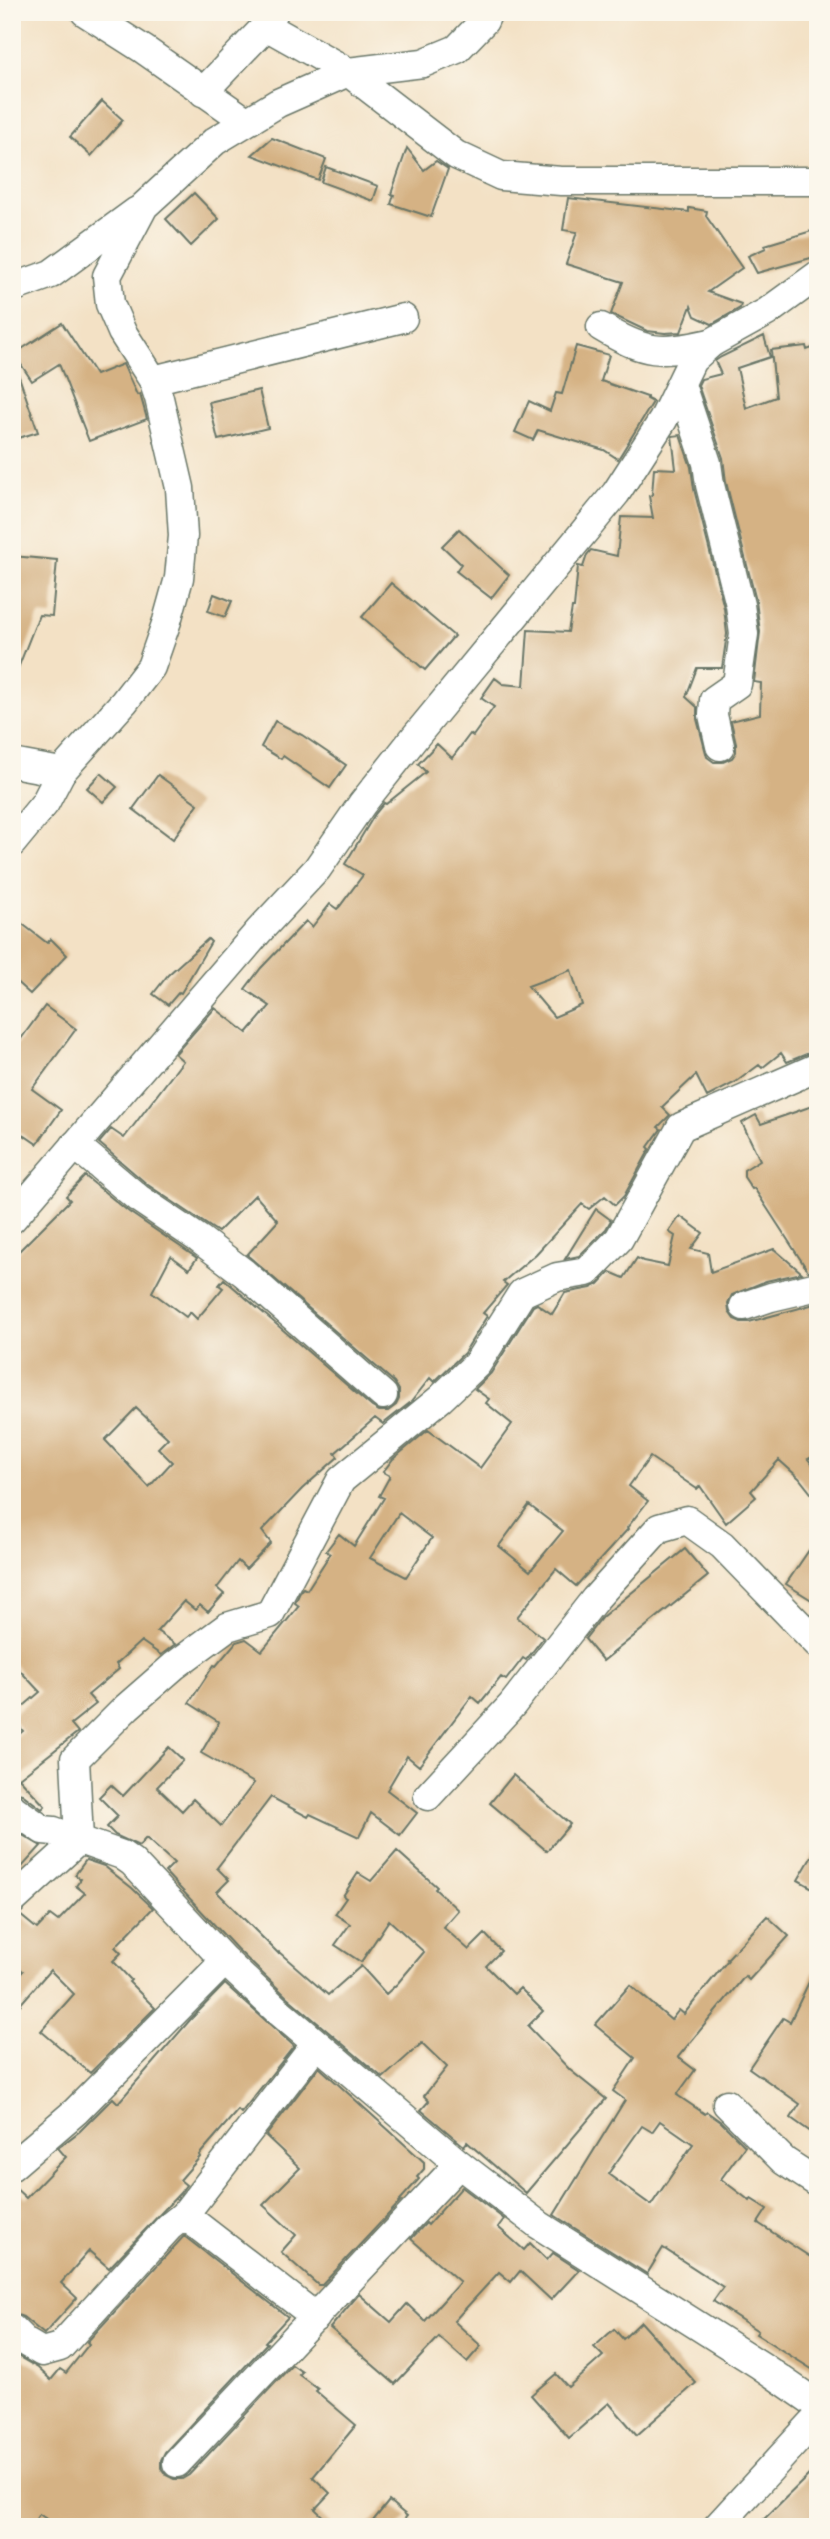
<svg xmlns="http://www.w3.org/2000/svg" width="830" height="2539" font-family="Pangolin,sans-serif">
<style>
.building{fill:#d5b284;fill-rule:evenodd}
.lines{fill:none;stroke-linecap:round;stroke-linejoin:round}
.minor-casing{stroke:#697667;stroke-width:31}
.minor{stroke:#fff;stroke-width:28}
</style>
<rect width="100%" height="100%" fill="#fbf7ec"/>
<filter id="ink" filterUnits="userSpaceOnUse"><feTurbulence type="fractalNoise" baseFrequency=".0143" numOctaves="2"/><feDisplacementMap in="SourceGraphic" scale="14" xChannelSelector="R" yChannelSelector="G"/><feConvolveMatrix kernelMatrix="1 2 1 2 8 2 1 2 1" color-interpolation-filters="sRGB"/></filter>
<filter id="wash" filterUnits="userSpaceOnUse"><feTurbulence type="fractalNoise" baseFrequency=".00686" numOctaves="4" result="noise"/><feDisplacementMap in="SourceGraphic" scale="28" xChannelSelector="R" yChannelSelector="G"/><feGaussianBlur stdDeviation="1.57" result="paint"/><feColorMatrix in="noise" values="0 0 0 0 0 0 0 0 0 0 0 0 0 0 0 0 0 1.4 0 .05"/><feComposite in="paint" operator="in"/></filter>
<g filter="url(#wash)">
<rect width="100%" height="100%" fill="#f3e1c5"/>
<g id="blocks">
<g class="building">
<path d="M102,101l21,19 -32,36 -21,-19z"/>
<path d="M272,138l54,21 -8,21 -66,-25z"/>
<path d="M407,148l17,22 12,-9 12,8 -17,48 -40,-13 3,-9 -3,-1z"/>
<path d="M326,167l52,19 -5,15 -52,-19z"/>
<path d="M194,193l25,26 -28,27 -25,-27z"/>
<path d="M568,198l121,14v-4l18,3 -1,5 36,52 -34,24 33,12 -1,4 -28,16 -17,-8 -4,-10 -10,26 -16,1 -18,-2 -36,-17 12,-32 -57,-18 11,-32 -14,-2z"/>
<path d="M818,229v27l-61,17 -9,-17 18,-8 -1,-3z"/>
<path d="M62,323l34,52 27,-11 14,31 3,-1 7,25 -58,22 -30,-77 -27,17 -18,-27z"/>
<path d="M764,336l6,21 -33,11 9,40 30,-11 -5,-47 35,-4 1,4 11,-4v693l-7,6 3,6 -27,11 -6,-9 -19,15 -3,-3 -23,17 -29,15 -11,-22 -34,32 8,8 -12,12 3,2 -13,18 2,2 -26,47 -9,9 -10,-9 -16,13 -7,-5 -46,50 -33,28 4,3 -24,28 4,3 -23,37 -30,29 -4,-4 -19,24 -28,22 -8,-6 -40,35 3,4 -36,32 -40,42 9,12 -25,26 -8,-8 -21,27 7,6 -16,18 -8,-7 -5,5 -11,-9 -27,30 18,13 -1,1 -13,10 -20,-14 -25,23 3,5 -31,26 8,9 -25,20 7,8 -59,46 26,28 -3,3 -20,-15 -10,-2v-52l11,-9 -11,-12v-3l28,-24 -28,-30v-404l58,-58 -4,-4 19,-20 44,36 68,46 -8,11 -18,-13 -19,36 34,25 4,-5 7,7 26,-31 -4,-3 5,-6 148,128 7,4h9l8,-6 3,-6v-9l-5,-8 -147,-127 31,-34 -23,-26 -37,37 -70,-47 -49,-42 12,-14 13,9 59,-77 -8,-7 40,-46 32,25 23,-27 -25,-17 16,-21 45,-47 6,6 18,-23 7,5 3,-3 23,-31 -18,-11 30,-50 9,-11 2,1 40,-32 -8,-8 19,-20 15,14 18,-24 3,2 21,-29 -13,-9 14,-20 8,6 21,2 4,-56 40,2 4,-24h2l4,-42 5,1 4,-12 4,-5 26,6 4,-39 32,1 -4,-22 3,-1 2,-27 22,1 -4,-33 8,-1 11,32 3,22 30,119 3,26 -5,34h-25l-11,29 11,10v12l10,38 7,5h9l9,-4 4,-6v-9l-5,-22 29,-7 1,-31 -7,-1 6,-50 -4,-31 -30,-119 -3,-24 -25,-73 3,-6 20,-5 -6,-13 6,-4zM571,970l11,35 -28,12 -26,-31zM136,1408l32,30 -10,10 14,14 -23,25 -44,-47z"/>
<path d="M576,346l33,9 -8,26 46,16v2l6,3 -35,57 -14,-9 -66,-20 -5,10 -18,-8 14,-31 21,10 6,-18 6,1z"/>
<path d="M15,365l23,67 -26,8v-74z"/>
<path d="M259,390l9,38 -50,12 -9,-38z"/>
<path d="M459,529l50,46 -18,23 -35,-27 5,-7 -19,-18z"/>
<path d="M12,556l45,4 -5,56 -13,-1 -26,66z"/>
<path d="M391,583l63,53 -29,34 -63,-53z"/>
<path d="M214,594l18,7 -7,16 -17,-6z"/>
<path d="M275,721l27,14 44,30 -16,23 -47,-32 -2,3 -20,-12z"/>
<path d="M101,773l16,14 -14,15 -16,-14z"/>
<path d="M158,775l40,29 -25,35 -40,-30z"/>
<path d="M12,916l35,27 4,-4 16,16 -37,39 -18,-16z"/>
<path d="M208,939l3,3 -30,51 -2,-1 -11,13 -15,-11 15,-19z"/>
<path d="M45,1006l31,23 -44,60 29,21 -24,34 -25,-17v-76z"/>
<path d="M818,1104v166l-10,1 -54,-83 -2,1 -8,-12v-7l16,-10 -18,-37 14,-8 5,9z"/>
<path d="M596,1209l15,11 -5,9 -27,27 -14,3z"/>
<path d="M680,1216l23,17 -12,16 17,4 3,19 63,-23 28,24 -36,8 -34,14 -4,8 1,9 5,7 7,3h8l69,-19v82l-7,24 7,5v40l-10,5 10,12v31l-19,-24 -20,-18 -28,31 5,6 -30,26 -26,-37 -3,3 -47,-32 -21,29 19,15 -21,27 1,1 -52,57 -20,-17 -39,48 26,21 -17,22 -3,-2 -17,22 -5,-3 -21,26 -8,-7 -53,70 -12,-10 -20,34 30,23 -17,22 -29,-22 -12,24 -49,-23 -2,3 -37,-20 -54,71 12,12 -12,12 61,61 1,-1 49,43 33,-29 25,28 11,-10 27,-32 -35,-32 -28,42 -26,-17 15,-21 -15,-10 11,-16 -3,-2 15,-23 13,8 26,-30 40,36 -2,2 23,21 -15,17 26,23 16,-16 16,17 -15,15 28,28 6,-6 23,23 -15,15 42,44 36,29 -80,94 -59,-51 -3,4 -43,-36 8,-9 -5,-5 23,-29 -25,-24 -39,35 -96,-81 -50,-48 -72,-77 9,-9 -28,-25 -7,8 -24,-11 -8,-8 11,-11 -19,-19 12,-12 12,11 46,-49 14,13 -26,27 25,24 11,-12 28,27 33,-43 -53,-30 18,-31 -30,-19 25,-38 2,1 20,-24 10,-3 16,12 37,-45 -4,-3 6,-13 2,-2 4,2 23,-36 -4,-3 13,-17 15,12 30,-48 -5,-2 11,-20 -7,-4 10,-13 35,-29 52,38 32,-44 -26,-21 3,-4 -14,-10 16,-16 42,-67 4,-2 15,10 13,-21 26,-5 8,-4 11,-12 14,6 13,-20 6,3 25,5 7,-30 -6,-4zM529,1505l34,26 -33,40 -31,-25zM399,1513l33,25 -26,39 -36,-19z"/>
<path d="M818,1537v67l-32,-20z"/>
<path d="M685,1549l23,27 -105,85 -18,-22 17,-22z"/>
<path d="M513,1775l57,49 -23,27 -57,-48z"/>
<path d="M12,1829l29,17 -29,32z"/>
<path d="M818,1846v45l-20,-11z"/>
<path d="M86,1860l18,6 28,22 21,20 -38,39 6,6 -8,8 18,19 -2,2 26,26 -65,65 -49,-42 33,-37 -24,-24 -38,44v-31l11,-12 -11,-10v-37l8,-9 17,14 13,-14 8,6 27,-28 -9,-7 5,-7 -6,-4z"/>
<path d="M767,1916l22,20 -40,44 -4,-4 -67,81 17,13 -18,25 28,19 2,-2 14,10 24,24 -24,33 29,22 1,-2 16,10 -9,14 60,39v111l-62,-39 2,-3 -45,-30 10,-14 -60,-39 -16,26 -93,-59 71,-115 -12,-9 22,-33 -40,-33 35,-40 41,35 8,-10 5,4 44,-54 -1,-1zM660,2121l33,23 -42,61 -43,-31 34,-48 10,6z"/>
<path d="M818,1963v174l-27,-19 9,-14 -51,-36 34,-50 7,4z"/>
<path d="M225,1984l69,62 -53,67 -3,-3 -39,45 1,2 -20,23 6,5 -6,8 -71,75 -20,-17 -28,32 16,15 -33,36 -21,-17 -11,-4v-128l14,13 40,-41 -8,-9 22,-17 33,-33 5,5 72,-83z"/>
<path d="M319,2067l105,95v7l-7,8 2,2 -19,21 1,1 -79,84h-4l-37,-33 15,-17 -33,-30 37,-37 -34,-32z"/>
<path d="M462,2187l42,32 -6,8 26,23 6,-7 17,17 6,-7 26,17 -28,30 -31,-29 -9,11 -12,-10 -45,49 27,25 -14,16 -28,-25 -44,47 -65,-56 29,-34 32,28 16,-18 18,17 35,-39 -49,-43 15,-16 2,2z"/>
<path d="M184,2236l104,81 -23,25 2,1 -102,109 -4,8v8l5,7 8,4h8l7,-4 103,-110 10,7 -3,3 19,14 -2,2 40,34 -43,52 17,16 -15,16 19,18h-276l-19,-13 -8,13h-19v-174l26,15 13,12 9,-11 6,4 23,-29 -2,-2z"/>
<path d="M641,2322l55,61 -59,52 -28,-32 -40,35 -38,-43 25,-21 12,13 35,-31 -9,-9 20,-18 9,10z"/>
<path d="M818,2466v51l-10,10h-52z"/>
<path d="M389,2501l18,15 -9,11h-30z"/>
</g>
</g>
</g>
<g filter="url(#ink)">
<use href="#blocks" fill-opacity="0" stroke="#697667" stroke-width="2"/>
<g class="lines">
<g class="minor-casing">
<g id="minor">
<path d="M85,12l58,37 103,72"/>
<path d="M266,26l82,46 108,83 45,21 60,5h257"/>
<path d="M203,92l63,-66 8,-14"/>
<path d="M12,288l39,-14 86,-63"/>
<path d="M601,327c45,27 59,27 110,16"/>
<path d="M153,380l250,-62"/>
<path d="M681,385l26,78 3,22 30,120 4,29 -7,50 -23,16 -1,15 7,31"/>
<path d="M12,763l49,9"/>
<path d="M12,843l33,-40 16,-31 63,-70 27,-35 16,-46 12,-43 4,-42 -3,-48 -21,-90 -6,-18 -31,-48 -12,-28 -3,-28 37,-70 71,-65 63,-38 70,-31 75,-9 34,-14 27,-28 4,-9"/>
<path d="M75,1145l63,53 61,41 45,34 139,122"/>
<path d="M12,1219l247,-288 58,-62 45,-65 53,-67 201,-244 47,-73 29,-60 19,-17 56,-31 51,-37"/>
<path d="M744,1306l27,-9 47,-11"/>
<path d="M428,1796l84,-91 83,-106 64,-71 28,-8 35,25 96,99"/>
<path d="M12,1808l31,22 11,1 68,24 10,7 93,99 51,48 183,155 80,61 221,140 58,40"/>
<path d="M12,1901l67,-61 -4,-81 52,-52 47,-41 53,-39 43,-13 71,-134 99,-81 37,-35 45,-71 35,-16 30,-5 32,-33 62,-112 137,-60"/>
<path d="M727,2104l57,57 34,22"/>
<path d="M12,2166l64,-55 149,-150"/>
<path d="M184,2215l132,102"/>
<path d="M12,2329l13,13 17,10 18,-5 109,-120 15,-12 132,-171"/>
<path d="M177,2463l282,-299"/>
<path d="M717,2527l101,-110"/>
</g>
</g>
<use href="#minor" class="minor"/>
</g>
</g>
<rect width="830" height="2539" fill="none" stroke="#fbf7ec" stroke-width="42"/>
</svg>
